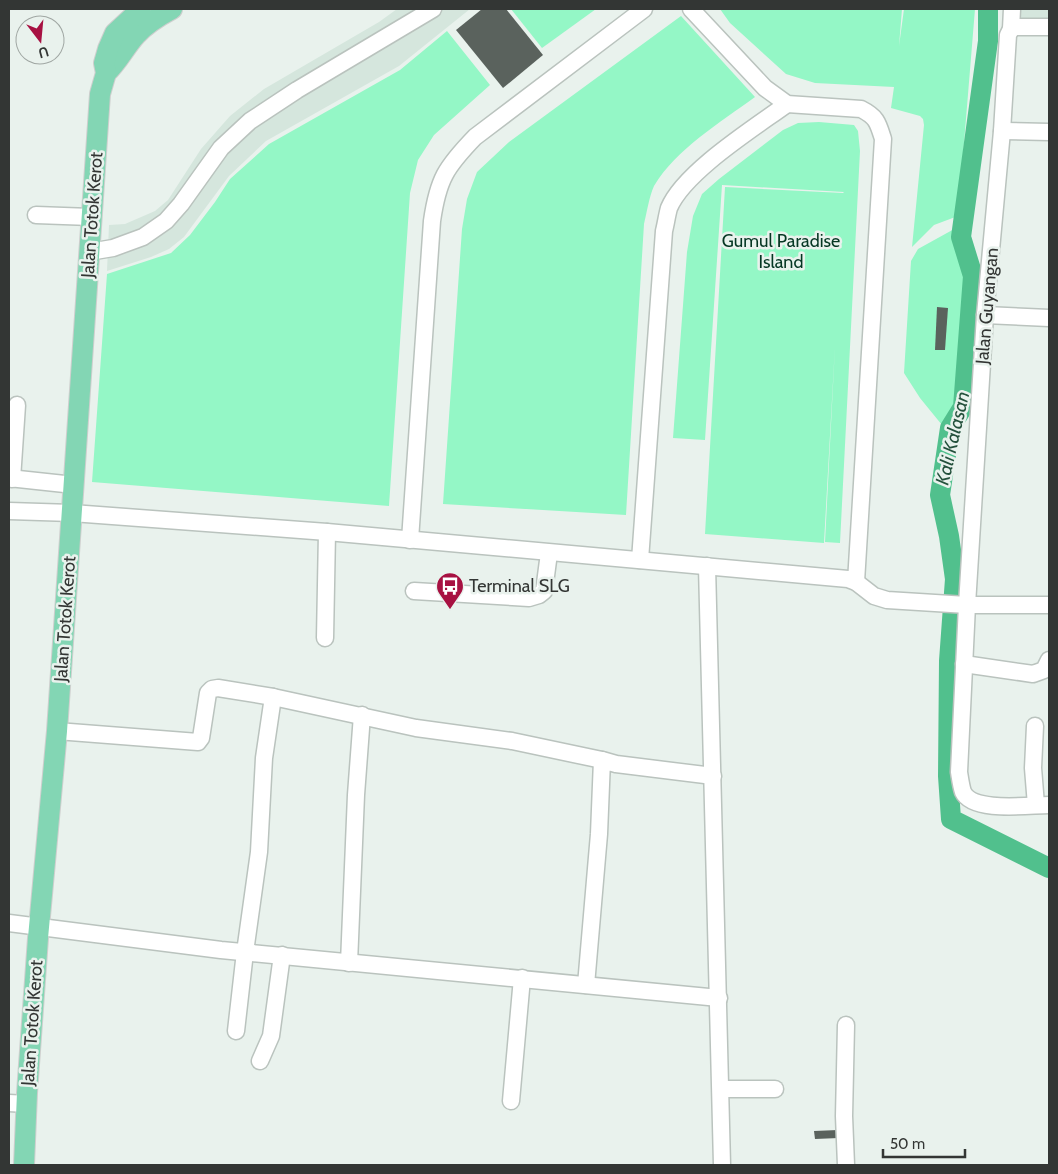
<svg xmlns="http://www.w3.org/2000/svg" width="1058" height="1174" font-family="Cabin,sans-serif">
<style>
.built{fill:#d5e6dd}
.green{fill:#94f7c6}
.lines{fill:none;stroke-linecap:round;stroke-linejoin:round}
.river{stroke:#51c08d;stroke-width:20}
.building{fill:#5a625d}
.minor-casing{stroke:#bac3be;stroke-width:19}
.major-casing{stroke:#cecfce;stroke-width:22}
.minor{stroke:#fff;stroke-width:16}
.major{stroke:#83d6b4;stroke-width:20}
.labels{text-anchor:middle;stroke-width:5;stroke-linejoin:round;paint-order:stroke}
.street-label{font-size:18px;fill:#333634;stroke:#e9f2ed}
.park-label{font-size:18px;fill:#053723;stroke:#e9f2ed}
.poi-label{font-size:18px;fill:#333634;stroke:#e9f2ed;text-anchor:start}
.water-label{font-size:19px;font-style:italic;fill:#24513c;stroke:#e9f2ed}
</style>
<rect width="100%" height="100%" fill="#e9f2ed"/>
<g class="built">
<path d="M397,9h73l-71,57 -133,75 -37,35 -45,61 -15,12 -18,8 -44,14 2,-46 16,-1 30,-13 13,-11 33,-51 29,-33 34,-27 115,-67z"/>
<path d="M1006,9h43v13l-44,-2z"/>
</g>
<g class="green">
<path d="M511,9h85l-54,39z"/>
<path d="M720,9h182l-3,37 5,-37h71l-17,207 -24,9 -22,22 12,-122 -1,-6 -3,-3 -29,-8 3,-21 -79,-4 -29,-9 -56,-51z"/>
<path d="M681,16l74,81c-34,25 -79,52 -101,89 -5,11 -7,26 -10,38l-18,291 -183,-11 19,-275 5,-30 10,-27 32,-30z"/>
<path d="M447,31l43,54 -56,50 -16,25 -8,33 -21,313 -297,-24 15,-208 64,-21 19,-18 25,-33 15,-23 39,-35 131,-74z"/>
<path d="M819,122l35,3 4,6 2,20 -20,392 -15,-1 10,-196 -11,197 -119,-9 20,-347 118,6 1,-1 -122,-7 -17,255 -32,-2 14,-186 6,-36 9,-22 17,-15 64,-49 15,-7z"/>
<path d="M956,228l3,22 10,29 -12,127 -9,16 -6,3 -22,-27 -16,-25 7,-112 7,-12z"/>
</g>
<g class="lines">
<path class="river" d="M988,9v32l-27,196 12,39 -10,131 -13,21 -10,67 9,41 6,43 -6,82 -1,115 3,43 98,49"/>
</g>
<g class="building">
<path d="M482,9h24l37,46 -40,33 -47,-58z"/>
<path d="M937,307l11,1 -3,42h-10z"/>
<path d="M838,1130l1,8 -24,1 -1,-8z"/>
</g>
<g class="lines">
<g class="minor-casing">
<g id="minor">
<path d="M691,9l74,79 22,16 74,5c16,8 17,14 22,30l-27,443"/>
<path d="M1012,9l-1,20 -3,6 -6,96 -17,184 -18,290 -8,167c1,6 2,14 4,20 10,21 66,13 86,13"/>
<path d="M1011,29l5,-2h33"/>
<path d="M1002,131l47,1"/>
<path d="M36,215l55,2"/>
<path d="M89,252l24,-4 30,-11 23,-16 15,-17 40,-56 29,-27 47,-31 136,-81"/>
<path d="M985,315l64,3"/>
<path d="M9,478l65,7"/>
<path d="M12,479l5,-74"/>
<path d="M9,511l63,2 255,19 521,47 8,3 18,14 13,4 80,5h82"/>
<path d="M410,540l22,-319c6,-42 14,-54 43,-84l169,-128"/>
<path d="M640,560l24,-329c2,-8 3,-16 5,-23 15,-36 85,-80 118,-104"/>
<path d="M707,566l15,599"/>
<path d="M414,591l115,7 10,-3 5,-4 5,-38"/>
<path d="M325,638l2,-106"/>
<path d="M964,664l69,10 11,-4 5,-10"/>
<path d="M1035,726l-2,42 3,37"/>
<path d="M57,731l141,11 3,-4 7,-45 4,-4 6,-1 55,9 143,31 96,13 90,19"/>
<path d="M9,923l212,27 498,48"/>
<path d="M349,963l7,-168 6,-80"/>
<path d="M586,985l13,-151 3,-74 14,4 97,12"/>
<path d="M236,1031l9,-79 14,-100 5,-94 9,-61"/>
<path d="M260,1061l11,-25 11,-81"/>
<path d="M721,1089h54"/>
<path d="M511,1101l11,-123"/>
<path d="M9,1103l17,1"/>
<path d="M846,1165l-2,-49 2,-91"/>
</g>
</g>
<g class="major-casing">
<g id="major">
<path d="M106,73c12,-11 19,-26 30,-38 10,-11 23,-19 36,-26"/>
<path d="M24,1165l3,-72 11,-155 19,-207 43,-637 6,-21 -2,-10 4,-14 7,-16 26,-24"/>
</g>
</g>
<use href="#minor" class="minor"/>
<use href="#major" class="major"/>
</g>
<defs>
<g id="bus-pin" transform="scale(1.4375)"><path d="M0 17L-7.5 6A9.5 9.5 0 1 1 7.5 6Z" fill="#a71142" stroke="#e9f2ed"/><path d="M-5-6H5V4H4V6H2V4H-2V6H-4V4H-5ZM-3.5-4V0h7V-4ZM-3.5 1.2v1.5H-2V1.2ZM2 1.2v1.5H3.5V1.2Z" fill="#fff"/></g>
</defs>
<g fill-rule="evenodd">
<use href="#bus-pin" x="450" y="586"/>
</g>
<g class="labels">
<g class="street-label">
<text transform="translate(92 215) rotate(-86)" y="6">Jalan Totok Kerot</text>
<text transform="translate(987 306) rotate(-85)" y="6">Jalan Guyangan</text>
<text transform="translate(65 619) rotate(-86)" y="6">Jalan Totok Kerot</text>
<text transform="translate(32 1023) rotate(-86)" y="6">Jalan Totok Kerot</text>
</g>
<g class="park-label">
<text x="781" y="247">Gumul Paradise<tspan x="781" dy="21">Island</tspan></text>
</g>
<g class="poi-label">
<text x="469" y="592">Terminal SLG</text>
</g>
<g class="water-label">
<text transform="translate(952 438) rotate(-77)" y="7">Kali Kalasan</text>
</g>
</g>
<rect width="1058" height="1174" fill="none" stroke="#333634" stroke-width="20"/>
<g transform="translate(40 40) rotate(164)"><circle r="24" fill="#e9f2ed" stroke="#a0a7a3"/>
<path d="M0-4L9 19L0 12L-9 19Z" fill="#a71142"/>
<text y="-8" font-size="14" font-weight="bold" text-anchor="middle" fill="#333634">U</text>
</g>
<path d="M883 1149v8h82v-8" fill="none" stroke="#333634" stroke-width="2.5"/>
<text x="890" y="1149" font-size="15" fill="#333634" stroke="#e9f2ed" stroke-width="4" paint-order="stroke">50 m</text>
</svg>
